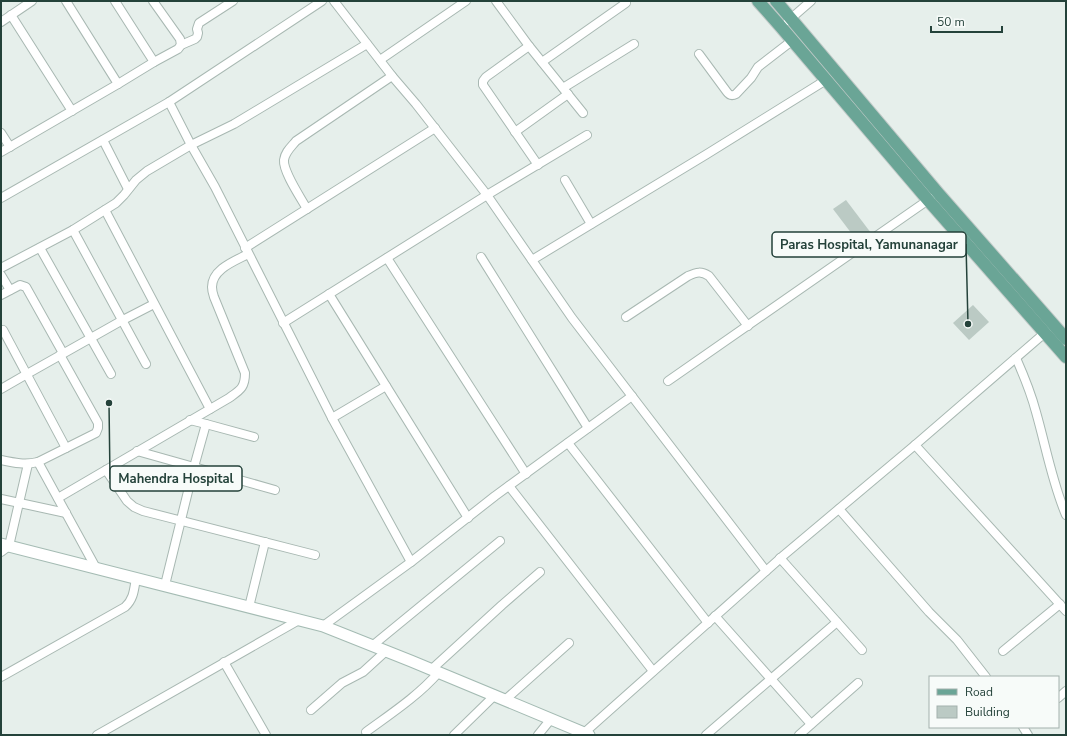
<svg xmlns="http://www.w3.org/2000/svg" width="1067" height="736" font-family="'Nunito Sans',sans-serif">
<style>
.building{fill:#bbcac4}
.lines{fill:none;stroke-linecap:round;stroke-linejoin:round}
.street-casing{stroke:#a8b8b2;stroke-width:10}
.secondary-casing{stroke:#a4bbb3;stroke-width:13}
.primary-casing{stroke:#c2cac8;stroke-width:14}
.street{stroke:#fff;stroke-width:8}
.secondary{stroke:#fff;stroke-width:11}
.primary{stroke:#6aa596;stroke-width:12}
.leader{fill:none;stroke:#24423a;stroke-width:1.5}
.callout-dot{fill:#24423a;stroke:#f7fbf9;stroke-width:1.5}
.callout{fill:#f7fbf9;stroke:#24423a;stroke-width:1.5}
.callout-label{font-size:13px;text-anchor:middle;font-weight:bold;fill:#24423a}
</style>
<rect width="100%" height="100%" fill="#e6efeb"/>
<g class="building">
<path d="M846,200l25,33 -13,9 -25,-33z"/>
<path d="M973,305l16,17 -20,18 -16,-17z"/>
</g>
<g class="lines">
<g class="street-casing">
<g id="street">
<path d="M66,1l52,83"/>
<path d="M115,1l39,61"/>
<path d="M153,1l27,38 1,6"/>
<path d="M334,1l58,75 24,28 71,91 85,123 194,253"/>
<path d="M496,1l33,45 54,67"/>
<path d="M11,15l61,96"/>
<path d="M788,21l23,-20"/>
<path d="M1,22l31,-21"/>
<path d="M529,46l-43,31 -3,4v4l55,80"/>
<path d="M699,54l28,38c3,4 5,4 9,2l15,-16 7,-11 35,-27"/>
<path d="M380,60l86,-59"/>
<path d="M542,62l84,-59"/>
<path d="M563,88l71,-44"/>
<path d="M169,102l22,43 24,42 117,231 79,144"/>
<path d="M515,132l53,-38"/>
<path d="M1,133l9,14"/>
<path d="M103,140l25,49"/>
<path d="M1,152l117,-68 36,-22 24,-13 3,-4 14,-6 2,-2 1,-4 -1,-4 2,-6 34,-22"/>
<path d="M565,180l26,44"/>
<path d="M1,198l168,-96 153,-101"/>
<path d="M307,209c-6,-11 -24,-37 -23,-49 1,-8 7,-13 12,-19l96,-65"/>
<path d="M105,210l105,199"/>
<path d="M73,230l73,134"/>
<path d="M40,248l71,126"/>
<path d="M245,248l190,-120"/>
<path d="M481,257l107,171"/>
<path d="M387,258l139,216"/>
<path d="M532,260l175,-106 119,-74"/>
<path d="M1,268l72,-38 43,-27 8,-8 12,-15 11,-9 44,-26 43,-21 133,-80"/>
<path d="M1,275l9,15"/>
<path d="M329,294l139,224"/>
<path d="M1,295l19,-10 6,2 37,66"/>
<path d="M626,317l62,-41c9,-4 13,-5 21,0l39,50"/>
<path d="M283,323l204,-128 100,-60"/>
<path d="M3,330l63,118"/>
<path d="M1016,358c8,18 15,35 20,54 10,35 16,70 30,103"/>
<path d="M668,381l263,-183"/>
<path d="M1,389l26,-15 94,-53 33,-17"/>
<path d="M332,418l54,-32"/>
<path d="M190,420l16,4 48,13"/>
<path d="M568,443l140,180"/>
<path d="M915,445l151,166"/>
<path d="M137,451l57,16 81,23"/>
<path d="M1,460c14,3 24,5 37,2l58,-29 2,-5v-5l-38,-68"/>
<path d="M38,462l58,106"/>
<path d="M106,470l21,31 7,6 9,4 172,44"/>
<path d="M509,486l144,185"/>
<path d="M58,498l171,-100c11,-8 16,-10 16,-25l-31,-76c-1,-3 -2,-6 -2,-10 0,-18 23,-26 36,-33"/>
<path d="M1,499l65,14"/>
<path d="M839,509l90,103 28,28 29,37"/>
<path d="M1,552l8,-6 19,-82"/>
<path d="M780,558l82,92"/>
<path d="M165,585l29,-118 12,-43"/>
<path d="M249,607l16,-65"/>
<path d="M715,616l96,108"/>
<path d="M323,626l88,-64 84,-66 137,-100"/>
<path d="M372,646l128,-105"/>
<path d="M1003,651l57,-47"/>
<path d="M224,662l42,73"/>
<path d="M432,669l70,-64 38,-33"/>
<path d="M1,677l124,-70c9,-8 9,-18 11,-29"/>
<path d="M1058,698l8,-7"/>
<path d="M505,700l64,-57"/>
<path d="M311,710l31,-27 21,-11 23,-21"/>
<path d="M1023,727l5,8"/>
<path d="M366,732c26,-19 52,-36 73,-60"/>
<path d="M584,733l200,-178 131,-110 132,-114"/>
<path d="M97,735l202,-115"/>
<path d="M454,735l41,-40"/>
<path d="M538,735l13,-16"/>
<path d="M706,735l131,-113"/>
<path d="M799,735l59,-52"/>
</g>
</g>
<g class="secondary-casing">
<path id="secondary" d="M1,544l322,82 88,35 178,74"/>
</g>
<g class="primary-casing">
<g id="primary">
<path d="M758,1l23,26 147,173 138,157"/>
<path d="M776,1l162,192 128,146"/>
</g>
</g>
<use href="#street" class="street"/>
<use href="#secondary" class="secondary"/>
<use href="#primary" class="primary"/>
</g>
<path class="leader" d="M968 324L966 244M109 403L110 479"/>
<g class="callout-dot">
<circle cx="968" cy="324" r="4"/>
<circle cx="109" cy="403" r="4"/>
</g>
<g class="callout">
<rect x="772" y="232" width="194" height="25" rx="4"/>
<rect x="110" y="466" width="132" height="25" rx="4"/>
</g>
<g class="callout-label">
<text x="869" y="249">Paras Hospital, Yamunanagar</text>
<text x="176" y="483">Mahendra Hospital</text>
</g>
<rect width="1067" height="736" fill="none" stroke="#24423a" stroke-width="4"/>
<rect x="929" y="676" width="130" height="52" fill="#f7fbf9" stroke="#a3b1ad"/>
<rect x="937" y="689" width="20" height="6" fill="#6aa596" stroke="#a3b1ad"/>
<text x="965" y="696" font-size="12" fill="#24423a">Road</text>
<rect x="937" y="706" width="20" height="12" fill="#bbcac4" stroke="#a3b1ad"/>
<text x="965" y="716" font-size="12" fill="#24423a">Building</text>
<path d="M931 26v6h71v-6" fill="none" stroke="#24423a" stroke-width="2"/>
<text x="937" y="26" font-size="12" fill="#24423a" stroke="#f7fbf9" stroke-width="3" paint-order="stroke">50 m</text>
</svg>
